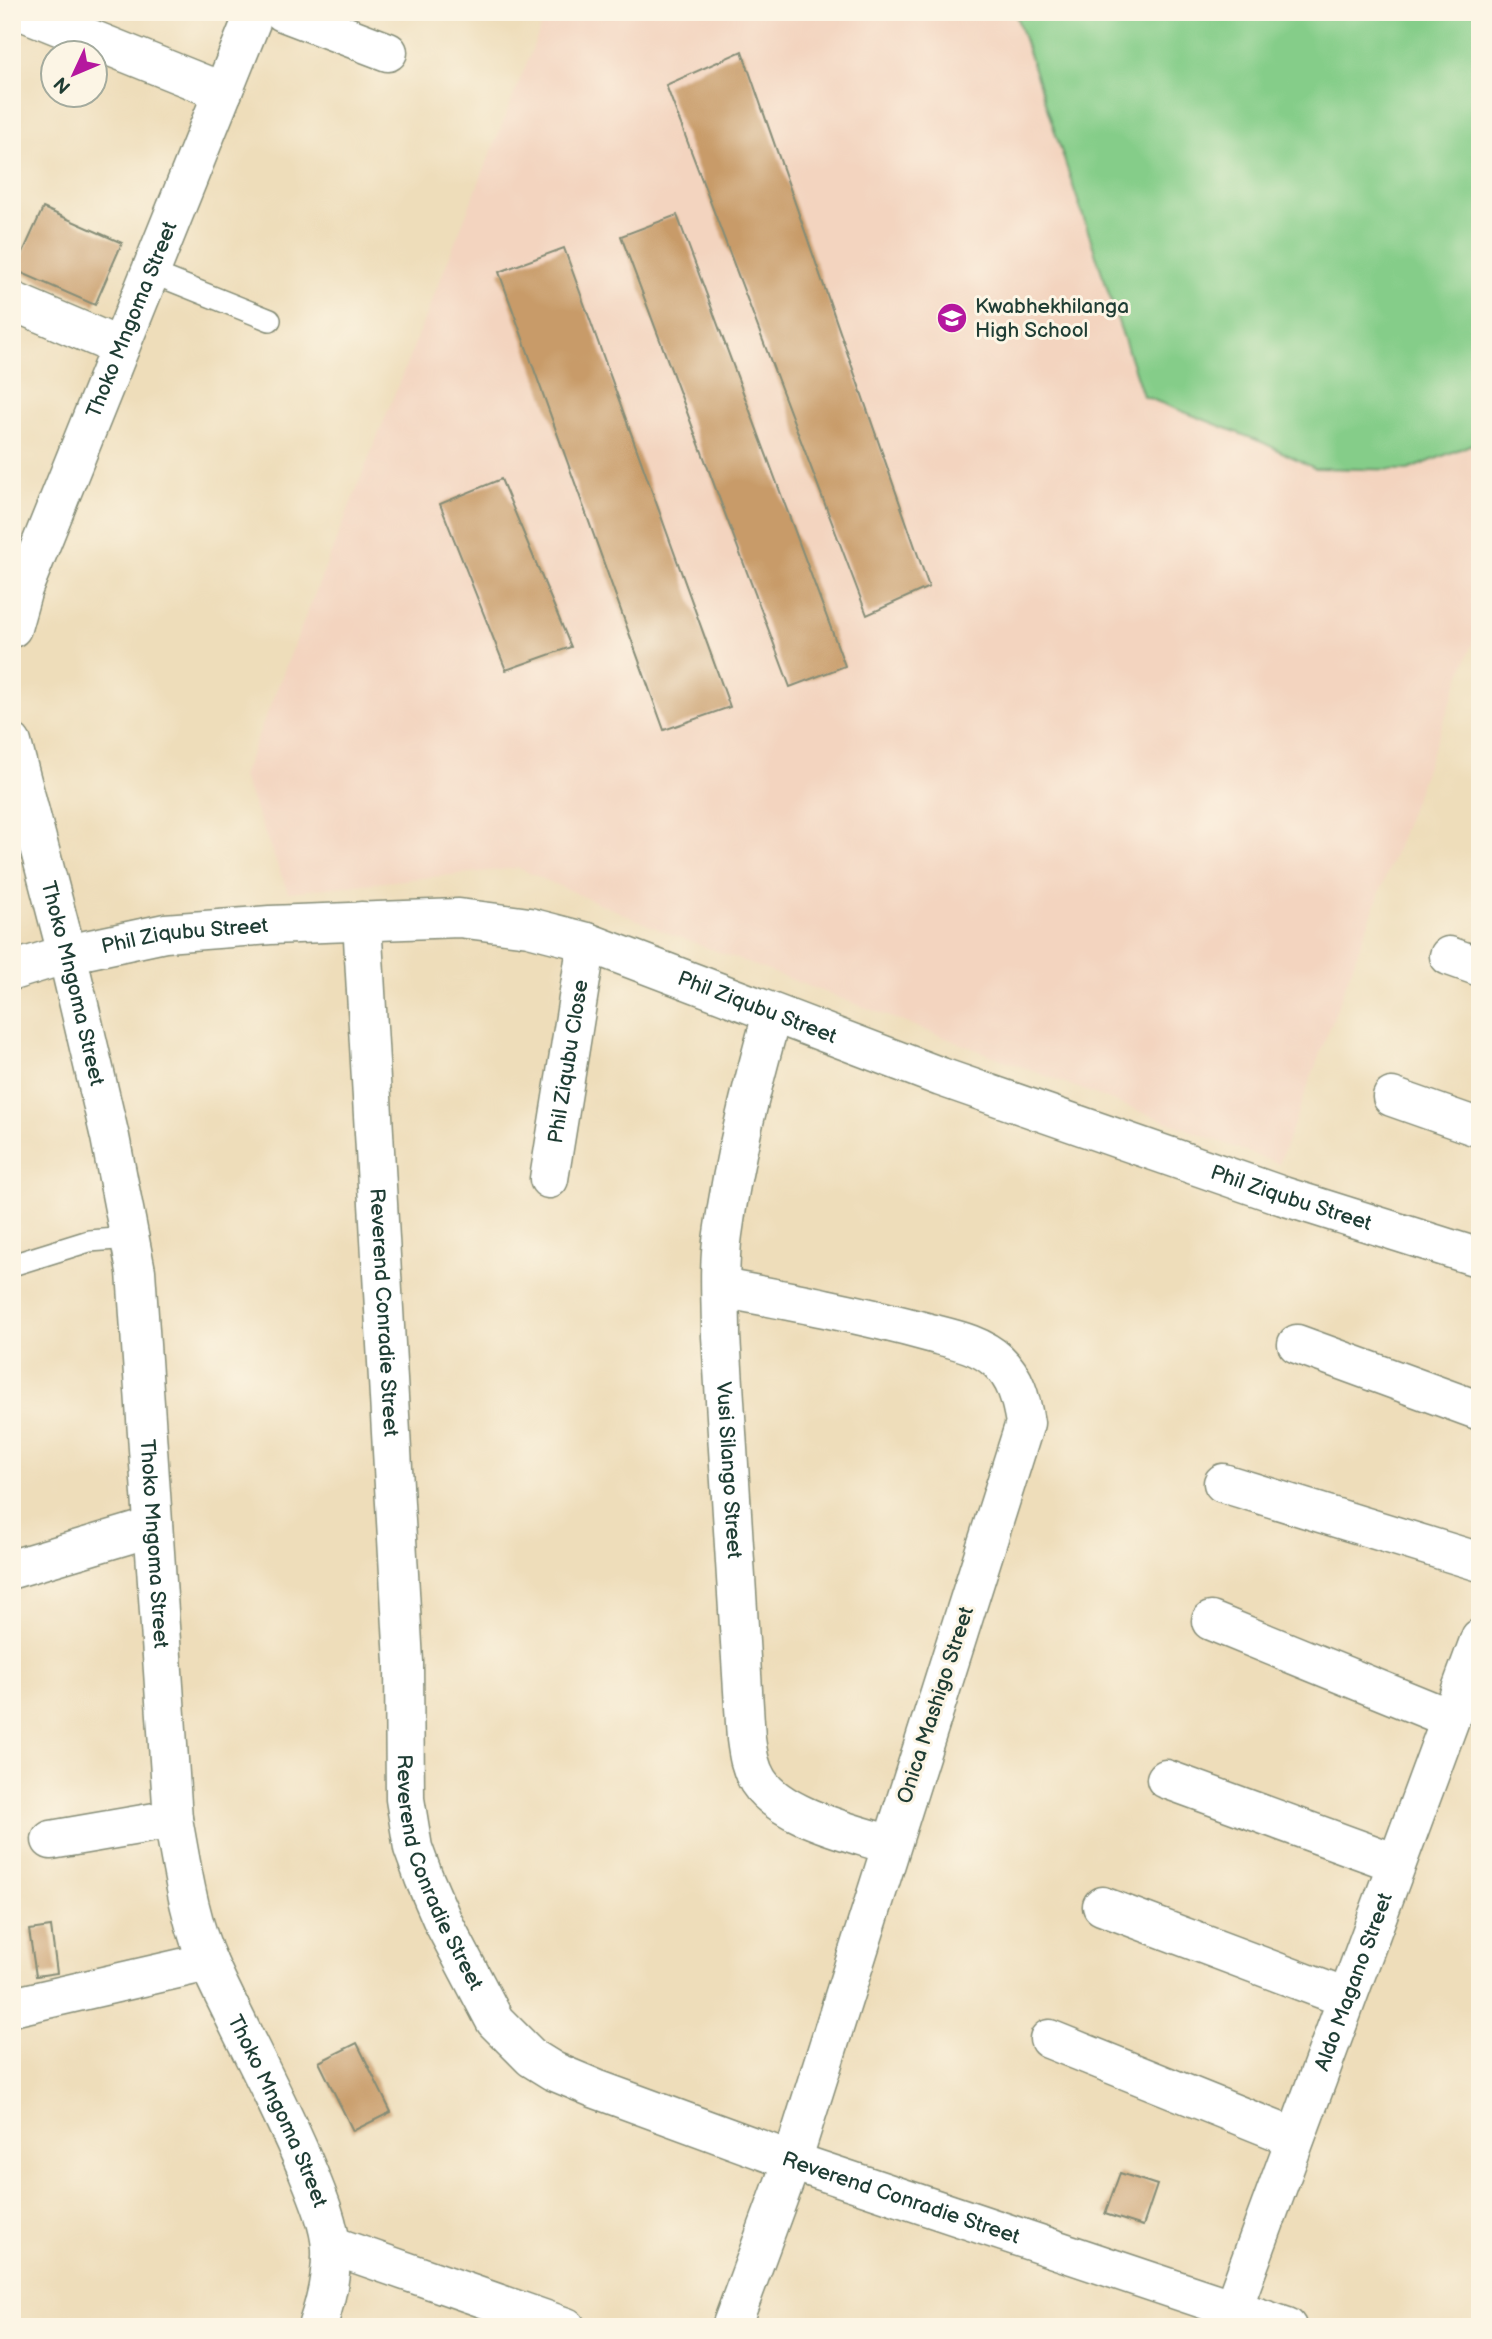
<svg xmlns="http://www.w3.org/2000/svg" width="1492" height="2339" font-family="'Balsamiq Sans',sans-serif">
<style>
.built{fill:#f3d4bf}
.green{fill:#85cd89;stroke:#52855e;stroke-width:2}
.building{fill:#c89b69}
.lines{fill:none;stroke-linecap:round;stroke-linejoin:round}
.service-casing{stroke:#868d77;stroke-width:24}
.minor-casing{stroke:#868d77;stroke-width:41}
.service{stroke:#fff;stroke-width:21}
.minor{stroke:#fff;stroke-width:38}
.labels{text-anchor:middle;stroke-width:6;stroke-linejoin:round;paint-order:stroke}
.poi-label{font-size:21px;fill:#1f3d34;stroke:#fcf5e5;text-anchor:start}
.street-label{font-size:21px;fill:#1f3d34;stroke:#fcf5e5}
</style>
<rect width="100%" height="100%" fill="#fcf5e5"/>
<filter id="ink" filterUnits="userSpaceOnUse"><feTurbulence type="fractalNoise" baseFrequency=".0143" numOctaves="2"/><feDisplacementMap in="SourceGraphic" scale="14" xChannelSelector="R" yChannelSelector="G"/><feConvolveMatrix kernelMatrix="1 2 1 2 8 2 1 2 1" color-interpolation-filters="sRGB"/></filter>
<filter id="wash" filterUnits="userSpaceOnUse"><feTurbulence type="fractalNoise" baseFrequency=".00686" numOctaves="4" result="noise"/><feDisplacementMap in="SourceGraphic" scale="28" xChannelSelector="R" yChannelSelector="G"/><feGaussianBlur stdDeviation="1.57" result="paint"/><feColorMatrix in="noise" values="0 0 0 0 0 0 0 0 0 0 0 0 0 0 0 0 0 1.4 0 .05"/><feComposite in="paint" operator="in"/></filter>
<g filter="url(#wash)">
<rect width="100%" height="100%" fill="#eeddba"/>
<path class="built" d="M547,12h933v611l-201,541 -619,-234 -142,-62 -230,24 -46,-116z"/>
<path class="green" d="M1015,12h465v429l-72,29 -94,-2 -50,-25 -121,-47z"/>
<g id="blocks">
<g class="building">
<path d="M742,51l187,536 -62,28 -201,-530z"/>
<path d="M43,208l79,35 -27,62 -80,-35z"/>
<path d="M677,215l168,451 -55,21 -169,-451z"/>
<path d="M564,248l166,459 -66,23 -165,-458z"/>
<path d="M501,479l70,168 -65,23 -66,-166z"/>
<path d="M51,1927l6,46 -21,3 -7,-46z"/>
<path d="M357,2043l34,69 -38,19 -34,-69z"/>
<path d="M1120,2173l37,12 -14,41 -38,-12z"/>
</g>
</g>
</g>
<g filter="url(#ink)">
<use href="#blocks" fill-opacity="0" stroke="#868d77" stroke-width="2"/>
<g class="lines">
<g class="service-casing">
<g id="service">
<path d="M150,272l120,48"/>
<path d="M12,1265l77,-24 42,-3"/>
</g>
</g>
<g class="minor-casing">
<g id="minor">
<path d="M24,12l199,80"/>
<path d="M283,12l105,40"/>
<path d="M12,301l108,46"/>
<path id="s1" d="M12,628l11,-39 232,-577"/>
<path id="s2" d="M12,743l55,211 43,183 26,134 37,548c9,48 16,101 36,145 32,70 70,137 99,208 9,22 22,53 23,77 1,27 -5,52 -14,78"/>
<path id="s3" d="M362,921l42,741 1,137 8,49 11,30 19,44 52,99 37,37 21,13 43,18 196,72 495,166"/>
<path d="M1449,956l31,11"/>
<path id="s4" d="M12,971l55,-17 98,-21 105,-8 189,-7 70,9 58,15 354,135 342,119 197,62"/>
<path id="s5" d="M772,1014c-20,73 -39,145 -49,220 -5,33 -2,68 -2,102l25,403c2,15 4,29 12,42 23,36 93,51 132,64"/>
<path d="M1392,1097l88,31"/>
<path id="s6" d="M549,1179l38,-237"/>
<path d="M721,1288c70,13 140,26 209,45 23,6 50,11 68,28 18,17 23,38 27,62l-233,738 -61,166"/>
<path d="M1297,1344l183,67"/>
<path d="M1223,1483l257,79"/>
<path d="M12,1569l141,-42"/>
<path d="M1211,1621l238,97"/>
<path d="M1166,1779l230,84"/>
<path d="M51,1840l122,-21"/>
<path d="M1102,1906l244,92"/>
<path d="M12,2007l196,-45"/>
<path d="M1049,2039l246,99"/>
<path d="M331,2245l235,82"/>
<path id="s7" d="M1226,2327l254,-689"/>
</g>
</g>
<use href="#service" class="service"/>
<use href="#minor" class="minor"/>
</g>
</g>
<defs>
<g id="school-disc" transform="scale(1.575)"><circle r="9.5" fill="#b5179e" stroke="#fcf5e5"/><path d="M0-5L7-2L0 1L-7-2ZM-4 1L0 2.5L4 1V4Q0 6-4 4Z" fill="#fff"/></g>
</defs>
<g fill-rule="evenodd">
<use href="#school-disc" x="952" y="318"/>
</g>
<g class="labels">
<g class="poi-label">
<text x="975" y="313">Kwabhekhilanga<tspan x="975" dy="24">High School</tspan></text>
</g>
<g class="street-label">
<text dy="7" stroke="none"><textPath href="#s1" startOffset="331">Thoko Mngoma Street</textPath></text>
<text dy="7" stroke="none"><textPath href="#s4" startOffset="177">Phil Ziqubu Street</textPath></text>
<text dy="7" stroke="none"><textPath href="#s2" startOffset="248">Thoko Mngoma Street</textPath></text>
<text dy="7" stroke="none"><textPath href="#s4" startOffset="765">Phil Ziqubu Street</textPath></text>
<text dy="7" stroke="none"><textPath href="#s6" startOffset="119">Phil Ziqubu Close</textPath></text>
<text dy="7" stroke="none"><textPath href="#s4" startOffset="1332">Phil Ziqubu Street</textPath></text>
<text dy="7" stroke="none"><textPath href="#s3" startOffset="392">Reverend Conradie Street</textPath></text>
<text dy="7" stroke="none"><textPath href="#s5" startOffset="462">Vusi Silango Street</textPath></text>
<text dy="7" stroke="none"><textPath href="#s2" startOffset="816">Thoko Mngoma Street</textPath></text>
<text transform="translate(935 1705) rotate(-72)" y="7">Onica Mashigo Street</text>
<text dy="7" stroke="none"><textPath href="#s3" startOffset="959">Reverend Conradie Street</textPath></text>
<text dy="7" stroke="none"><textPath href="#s7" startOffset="368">Aldo Magano Street</textPath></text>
<text dy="7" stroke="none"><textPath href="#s2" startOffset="1404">Thoko Mngoma Street</textPath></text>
<text dy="7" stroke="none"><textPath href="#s3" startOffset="1568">Reverend Conradie Street</textPath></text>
</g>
</g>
<rect width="1492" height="2339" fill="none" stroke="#fcf5e5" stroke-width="42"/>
<g transform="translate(74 74) rotate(226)"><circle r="33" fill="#fcf5e5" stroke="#a4ab9e" stroke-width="2"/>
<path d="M0-5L12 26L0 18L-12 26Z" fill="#b5179e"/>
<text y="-10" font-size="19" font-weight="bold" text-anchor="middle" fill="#1f3d34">N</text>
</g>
</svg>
